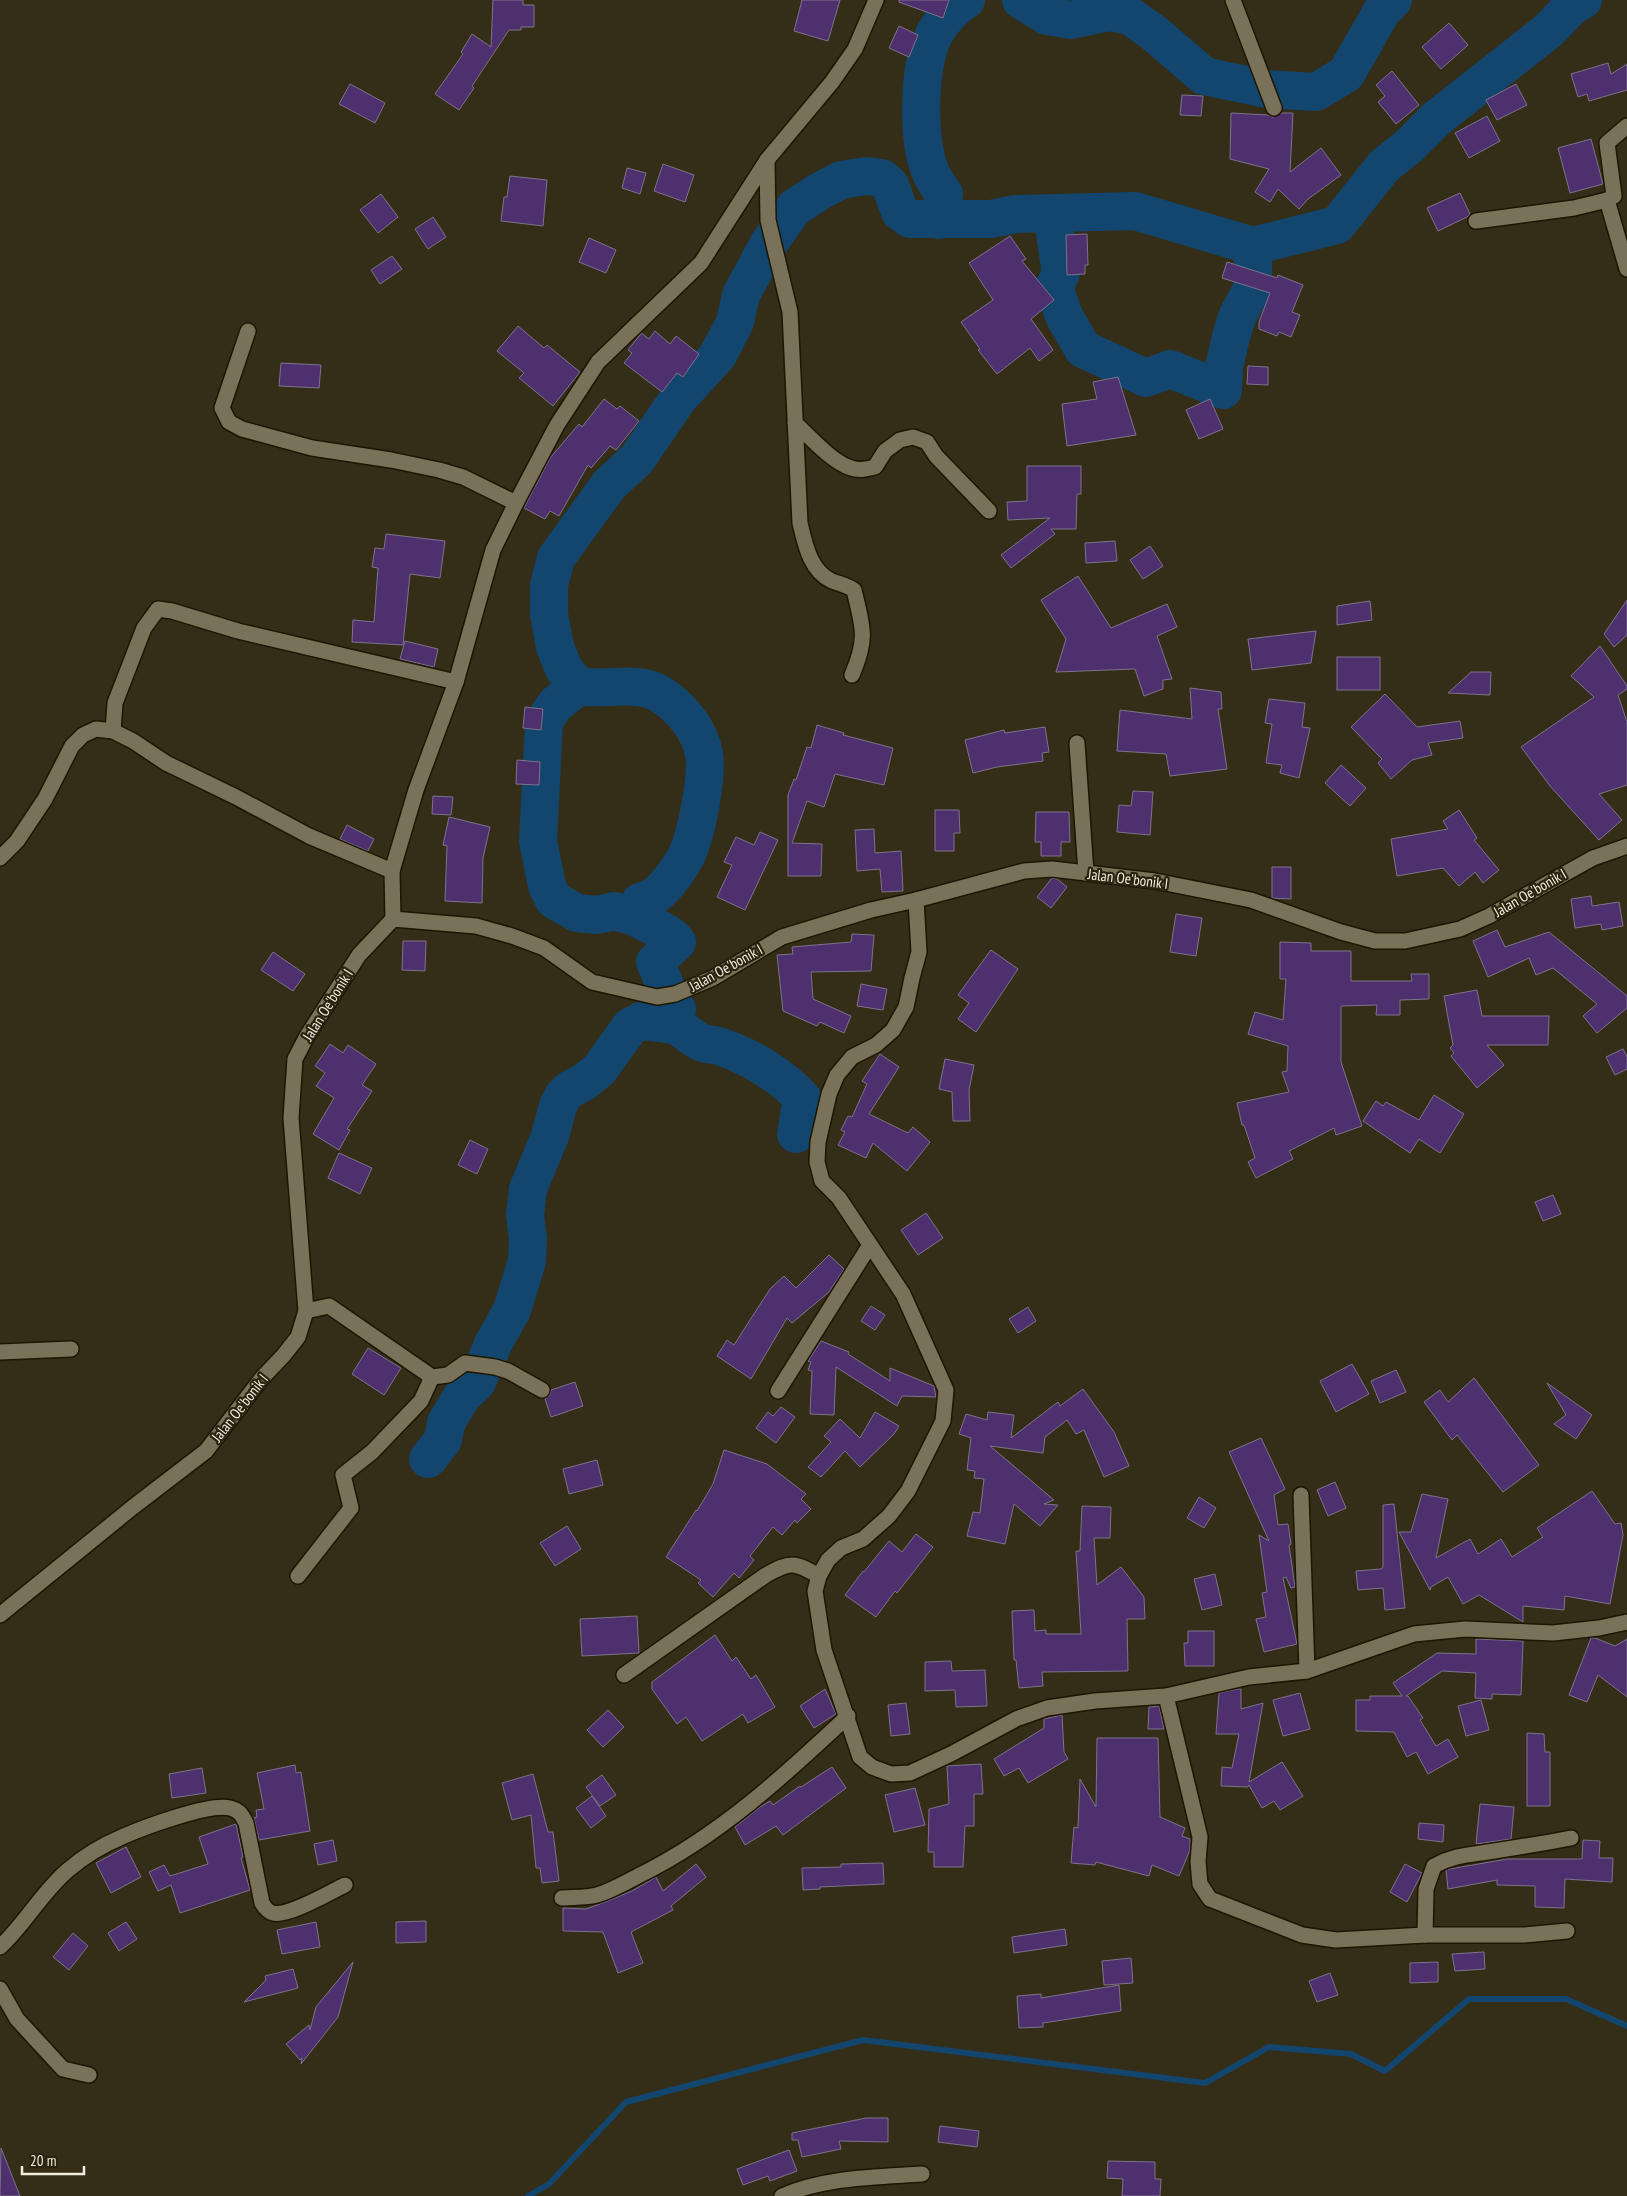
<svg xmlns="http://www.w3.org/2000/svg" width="1627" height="2196" font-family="'PT Sans Narrow',sans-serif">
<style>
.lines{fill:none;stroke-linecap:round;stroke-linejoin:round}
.stream{stroke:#12466e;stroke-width:6}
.river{stroke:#12466e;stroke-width:38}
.building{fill:#4f306f;stroke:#7c738a}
.minor-casing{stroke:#1c1602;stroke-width:18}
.minor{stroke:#797259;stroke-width:15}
.labels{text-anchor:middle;stroke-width:4.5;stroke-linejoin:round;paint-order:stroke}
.street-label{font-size:15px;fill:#f0eddf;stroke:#2a240e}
</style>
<rect width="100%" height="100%" fill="#342e18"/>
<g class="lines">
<path class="stream" d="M528,2196l21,-12 77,-82 237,-62 342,43 64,-36 82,7 34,17 84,-72h97l61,27"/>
<g class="river">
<path d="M1021,0l26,16 24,4 39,-8 20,4 24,17 50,43 62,13 50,3 30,-18 36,-63 11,-11"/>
<path d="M1052,214l9,59 -7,14 10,29 19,33 63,29 24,-9 53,21 1,-23 7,-30 6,-20 16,-30v-41"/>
<path d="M939,220l5,-26c-5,-7 -11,-15 -14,-23 -13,-32 -12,-108 5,-138 8,-14 18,-25 31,-33"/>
<path d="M578,686l-23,19 -11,16 -6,120 9,45 7,14 23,13 20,2 17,-4 21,6"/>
<path d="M674,1025c10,5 17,12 26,17 6,3 13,2 19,4 30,10 62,29 83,52l-6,36"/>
<path d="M428,1459l15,-19 3,-17 16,-27 15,-14 16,-38 19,-34 15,-49 1,-22 -3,-24 3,-26 22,-53 8,-30 5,-10 6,-6 15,-8 15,-12 31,-43 11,-6 33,4 3,-16 -12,-9v-15l-10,-23 22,-20c-10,-13 -29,-16 -42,-25l5,-15c5,-2 11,-3 14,-6 10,-6 26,-28 31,-38 11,-19 23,-83 19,-104 -4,-24 -24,-48 -44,-60 -23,-14 -56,-3 -82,-8l-14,-17 -9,-22 -6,-33v-29l7,-27 53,-73 28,-26 41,-60 40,-44 17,-33 6,-27 28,-52 25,-35 26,-17 21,-11 25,-4 16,2 8,7 10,27 10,7h81l25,-5 119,-3 118,35 84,-21 47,-59 25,-20 27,-27 113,-89 22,-23 12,-7"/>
</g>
</g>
<g class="building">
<path d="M493,0h30v5h11v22h-13v3h-12l-37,56 2,2 -15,22 -24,-16 28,-40 -2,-2 11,-18 19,13z"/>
<path d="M802,0h38l-12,41 -34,-10z"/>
<path d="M899,0h50l-6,18 -44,-16z"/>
<path d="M1449,23l19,22 -27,24 -19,-22z"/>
<path d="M899,26l19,9 -9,22 -20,-9z"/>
<path d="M1608,63l3,11 16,-10v26l-38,11 -2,-7 -9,3 -7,-23z"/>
<path d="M1392,71l27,34 -23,19 -18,-22 7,-6 -9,-11z"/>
<path d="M350,84l35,19 -10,20 -36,-19z"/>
<path d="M1516,84l11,21 -30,15 -11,-20z"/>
<path d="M1182,95l21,1 -2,20 -21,-1z"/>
<path d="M1231,113l37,2 5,2 9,-4h11l-3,59 31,-24 20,27 -33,24 -9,10 -21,-20 -8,13 -15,-10 14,-23 -39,-10z"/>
<path d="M1487,116l13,25 -31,17 -14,-25z"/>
<path d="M1591,139l12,45 -33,9 -12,-45z"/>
<path d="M663,164l31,11 -9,27 -31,-11z"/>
<path d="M627,168l19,5 -6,21 -18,-6z"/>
<path d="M510,176l37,4 -4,46 -42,-5 3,-24h3z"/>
<path d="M1460,193l10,21 -3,3 -29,14 -11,-23z"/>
<path d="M381,194l17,23 -20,16 -18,-23z"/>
<path d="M433,217l13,20 -18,12 -13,-20z"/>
<path d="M1087,234l1,31h-3v9l-18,1 -1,-40z"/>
<path d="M1010,236l16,23 -4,2 32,39 -23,19 22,31 -14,11 -9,-13 -33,26 -19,-24 2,-1 -19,-27 32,-22 -24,-37z"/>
<path d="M589,238l27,12 -10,23 -27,-11z"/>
<path d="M392,256l10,13 -22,15 -9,-14z"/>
<path d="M1227,262l50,16 1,-3 25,10 -11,27 8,3 -9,22 -12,-5 -2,4 -18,-7v-7l11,-29 -48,-15z"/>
<path d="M518,326l26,22 3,-3 33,27 -27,34 -34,-28 5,-5 -27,-22z"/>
<path d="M655,331l15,13 6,-8 23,18 -16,23 -6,-4 -15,19 -38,-29 8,-10 -4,-3 12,-15 1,-2 8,6z"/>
<path d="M281,363l40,2 -2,23 -40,-2z"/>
<path d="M1248,366l20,1v18l-21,-1z"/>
<path d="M1118,377l18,58 -69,11 -5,-42 35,-5 -4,-17z"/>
<path d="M604,399l13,10 3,-3 19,15 -23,29 -6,-4 -19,22 -3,-3 -29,51 -9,-5 -5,8 -21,-11 26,-50 29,-34 3,3z"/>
<path d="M1210,399l13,30 -24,10 -13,-29z"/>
<path d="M1027,466h54v28h-4l-1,35h-25l4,5 -44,34 -10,-13 49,-37 -42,2 -1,-18 20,-1z"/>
<path d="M386,534l59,7 -5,37 -30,-4 -7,71 -51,-3 1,-22 21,2 4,-54 -6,-1 3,-19 9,1z"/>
<path d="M1115,541l2,20 -31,2 -1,-20z"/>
<path d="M1150,546l13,20 -20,13 -13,-19z"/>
<path d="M1078,576l33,52 56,-24 10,23 -20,9 15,43 -9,1v9l-19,7 -9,-27 -79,3 10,-33 -25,-39z"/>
<path d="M1627,600v35l-13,12 -10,-13z"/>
<path d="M1370,601l2,19 -35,5v-19z"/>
<path d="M1316,631l-5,32 -59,7 -4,-31z"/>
<path d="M405,641l33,8 -4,18 -34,-8z"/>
<path d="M1600,646l27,40v3l-9,6 9,27v63l-28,9 23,26 -23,20 -49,-54 -29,-39 73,-50 -23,-21z"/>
<rect x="1337" y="657" width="43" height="33"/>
<path d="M1471,672h20l-1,23 -42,-2z"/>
<path d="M1190,688l31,4 1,17h-4l9,60 -57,7 -4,-22 -49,-3 3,-41 72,9z"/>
<path d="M1385,694l32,33 43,-6 3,17 -35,5 4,12 -20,5 -21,19 -13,-16 4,-4 -31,-32z"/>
<path d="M1269,699l36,4 -3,24 8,1 -11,50 -19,-5 2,-8 -16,-2 6,-39 -7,-1z"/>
<path d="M525,707l18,2 -2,21 -18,-2z"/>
<path d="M817,725l27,8 -1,2 50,13 -9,37 -49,-11 -11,33 -17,-6 -15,42 30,1 -1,32h-33v-81l6,-16 2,1 11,-33 4,1z"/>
<path d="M1045,727l4,25 -7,1 1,8 -46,6 -24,6 -8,-33 39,-10 1,3z"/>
<path d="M517,760l23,2 -1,23 -23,-1z"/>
<path d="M1341,765l25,23 -16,18 -25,-23z"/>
<path d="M1133,791l20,1 -3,43 -33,-3 2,-27 12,1z"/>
<path d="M433,796l20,1 -2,18 -19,-1z"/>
<path d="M935,810h24l1,23h-6v18h-19z"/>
<path d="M1459,810l18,28 -3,2 25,30 -16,13 -8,-11 -16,14 -16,-18 -46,8 -6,-37 57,-10 -5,-8z"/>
<path d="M1036,812h33l1,30h-9v14h-20v-14h-6z"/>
<path d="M449,817l41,10 -7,31 -1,45 -37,-2 2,-55 -4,-1z"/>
<path d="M347,825l27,14 -6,12 -28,-12z"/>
<path d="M874,829l1,24 26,-2 2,40 -21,1 -2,-23 -23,2 -2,-41z"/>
<path d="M760,832l18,8 -33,70 -28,-13 15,-32 -8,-3 12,-25 18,8z"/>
<path d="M1272,867h19v32l-19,-1z"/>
<path d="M1052,878l5,1 10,8 -16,21 -14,-11z"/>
<path d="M1591,896l1,10 27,-4 4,24 -21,4 -1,-6 -26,4 -4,-29z"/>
<path d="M1176,914l26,4 -6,38 -26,-4z"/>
<path d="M1497,930l8,17 44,-15 78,64v12l-30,25 -14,-17 14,-12 -44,-36 -17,7 -7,-17 -41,19 -15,-36z"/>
<path d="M852,934l22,1 -3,36 -60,1 2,27 38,17 -7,17 -24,-11 -3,4 -34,-15 -6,-56 16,-1 -1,-7 59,-5z"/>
<path d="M403,941h23l-1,30 -23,-1z"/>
<path d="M1280,942l31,1v8h40v30h61l-1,-7h18v25l-29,1v15h-24l1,-10 -36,1v56l21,64 -26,9 -2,-7 -45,23 4,8 -37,19 -8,-16 7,-4 -11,-33h-2l-5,-22 52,-11 -7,-20 5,-1 1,-25 -40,-12 7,-22 28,8 3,-41h-6z"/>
<path d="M991,950l27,19 -42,63 -18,-13 11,-16 -11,-8z"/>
<path d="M273,952l32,22 -12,17 -32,-21z"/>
<path d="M861,984l26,5 -4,21 -26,-4z"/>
<path d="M1477,990l5,26h67l-1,29h-61l17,20 -27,23 -26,-32 3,-3 -4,-5 3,-3 -9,-49z"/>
<path d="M330,1044l13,9 5,-8 28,19 -14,21 10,6 -25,38 3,1 -11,20 -26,-16 21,-36 -18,-12 9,-13 -10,-7z"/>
<path d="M1623,1049l4,8v12l-12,6 -9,-18z"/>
<path d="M880,1054l19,13 -30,47 39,19 5,-6 17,15 -23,29 -34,-28 -7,15 -28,-13 7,-13 -4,-2 7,-14 4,1 15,-33 -5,-3z"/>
<path d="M945,1059l29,6 -5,25 1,31h-17l-1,-29 -13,-3z"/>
<path d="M1434,1095l30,19 -24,39 -21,-14 -9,14 -47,-32 13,-20 7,5 3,-4 33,18z"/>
<path d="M470,1140l18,9 -11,25 -19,-9z"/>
<path d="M339,1153l33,15 -12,26 -32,-16z"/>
<path d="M1553,1195l8,19 -18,7 -8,-19z"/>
<path d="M926,1213l17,25 -25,17 -17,-25z"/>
<path d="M829,1255l15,14 -15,23 -37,31 -5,-5 -36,61 -34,-23 10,-16 7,5 36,-56 14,-13 12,12z"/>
<path d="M871,1306l14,9 -10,15 -14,-9z"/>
<path d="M1028,1307l8,14 -18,12 -9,-14z"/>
<path d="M821,1341l28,11 -1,2 42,27v-13l44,18 2,11 -34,-1 -5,10 -61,-39 -2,48 -24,-1 2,-43 -4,-1 3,-8 -3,-1z"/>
<path d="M368,1348l33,20 -17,27 -32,-21z"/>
<path d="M1352,1364l17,30 -33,18 -16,-31z"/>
<path d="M1396,1370l10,22 -26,11 -9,-22z"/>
<path d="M1474,1378l65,87 -36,27 -46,-57 -5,5 -28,-38 16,-12 8,12z"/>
<path d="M575,1382l8,24 -32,11 -6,-18 5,-4 1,-5z"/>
<path d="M1547,1383l45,32 -16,24 -22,-15 12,-9z"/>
<path d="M1083,1389l31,43 15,34 -25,11 -20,-47 -8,4 -9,-14 -22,17 -2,16 -53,-7 64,54 -10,4 14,1 -18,21 -26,-22 -9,40 -38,-8 6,-24 7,1 4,-34 -10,-1 1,-7 -8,-1 4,-32 -12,-4 7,-20 21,6 1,-8 26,3 -3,23 47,-36 2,4z"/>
<path d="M781,1407l14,10 -19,26 -20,-15 12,-16 5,4z"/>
<path d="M875,1412l24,14 -5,8 -34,33 -15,-16 -24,26 -13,-10 23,-25 -7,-6 16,-17 20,19z"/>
<path d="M1261,1438l24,51 -11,6 4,30 10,-1 3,20 -2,1 6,42 -4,1 -5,-11 -3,1 14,66 -33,8 -8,-33 10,-2 -4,-24 5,-1 -8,-57 10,6 -40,-89z"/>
<path d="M724,1450l43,14 39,30 -5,5 10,10 -14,14 -2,-3 -13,15 -9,-8 -23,29 4,4 -15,18 -5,-5 -21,24 -15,-14 3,-3 -35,-23 30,-47 1,1 16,-27z"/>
<path d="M597,1460l6,25 -34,9 -6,-25z"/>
<path d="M1335,1482l11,26 -18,8 -11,-26z"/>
<path d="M1592,1491l23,33 6,-1 2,12 -13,69 -45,-8 -1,14 -41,-4v16l-44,-27 -16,9 -15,-27 -17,10 -1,3 -31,-58h12l11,-38 26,5 -12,59 34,-19 8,15 23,-15 11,18 31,-20 -6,-9z"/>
<path d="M1199,1497l17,11 -12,20 -17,-10z"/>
<path d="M1394,1504l11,104 -20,2 -2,-22 -25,2 -2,-19 25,-2 2,-2v-62z"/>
<path d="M1082,1506l29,1 -1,31h-16l3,47 24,-18 23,30 1,22h-18l1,52 -86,1 1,14 -24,2 -3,-28h-2l-2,-49 22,-1 1,21 11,-1v4h35l-5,-83h4z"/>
<path d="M567,1526l14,23 -26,17 -15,-23z"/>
<path d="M916,1534l17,13 -36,46 -2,-2 -19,26 -31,-22 18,-24 1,1 25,-31 13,11z"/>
<path d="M1215,1574l7,31 -20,5 -8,-31z"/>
<path d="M637,1616l2,37 -57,3 -2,-37z"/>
<path d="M1188,1631h26v35h-29l-1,-23h4z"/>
<path d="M715,1635l17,26 4,-4 15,22 5,-4 19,32 -27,16 -5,-9 -41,27 -16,-24 -9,7 -25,-35v-7z"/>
<path d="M1591,1638h4l20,8 12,-7v58l-29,-22 -11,27 -18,-7z"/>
<path d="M1476,1639l47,2 -2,54 -29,-1v5l-17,-1 1,-25 -34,-2 -36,25h2l15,22 -3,2 16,26 12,-7 10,18 -30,17 -12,-22 -9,5 -13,-25 -38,-1v-31h14v-4h32l-9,-13 44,-30 39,1z"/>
<path d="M951,1661l1,10 33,-1 2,36 -31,1 -1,-17 -30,1v-29z"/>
<path d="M825,1689l11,25 -22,14 -14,-22z"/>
<path d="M1237,1689h4v20l22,-6 -14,79 33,-20 21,34 -23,14 -6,-9 -12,7 -13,-23 -1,2 -27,-1 1,-19 10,1 7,-34h-23l3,-41z"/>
<path d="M1300,1693l10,36 -27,7 -10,-36z"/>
<path d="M1481,1700l8,30 -23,6 -8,-30z"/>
<path d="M906,1703l4,31 -19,2 -3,-31z"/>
<path d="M1159,1706l5,23h-16l1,-22z"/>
<path d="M608,1710l16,17 -21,20 -16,-17z"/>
<path d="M1062,1715l2,37 4,7 -40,24 -9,-15 -15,8 -10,-17 50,-31v-9z"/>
<path d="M1527,1733l17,1 1,18h5v54h-23z"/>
<path d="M1097,1738h61l2,79 25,11 -3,8 8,3v11l-11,26 -27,-11 -3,11 -53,-14 -1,3 -24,-2 3,-36 4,1 2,-49 16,28z"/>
<path d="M981,1764l2,30h-9v32h-9l-2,41h-29v-15h-6l1,-43 20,-5 -2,-38z"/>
<path d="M295,1765l1,8 5,-1 9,59 -51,9 -5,-22 3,-1 -1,-7 8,-1 -7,-36z"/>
<path d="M832,1767l14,21 -63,47 -7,-9 -31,19 -10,-18 25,-20 10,-6 3,4 27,-19 1,1z"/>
<path d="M202,1768l4,25 -34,5 -3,-24z"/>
<path d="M533,1774l15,58h5l6,49 -17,2 -2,-15h-4l-5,-53 -19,5 -10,-37z"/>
<path d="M602,1775l14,20 -16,11 -14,-19z"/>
<path d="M915,1788l10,37 -31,7 -9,-37z"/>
<path d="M592,1796l14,20 -15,12 -15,-20z"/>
<path d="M1480,1804l34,3 -3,32 -35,5z"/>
<path d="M1419,1823l25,2 -1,17 -25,-3z"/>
<path d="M236,1824l7,33 -2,1 9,32 -70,23 -9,-28 -13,6 -9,-19 15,-7 6,11 38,-12 -9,-27z"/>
<path d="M333,1840l4,21 -19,4 -4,-21z"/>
<path d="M1583,1840l17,1 -1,17h14l-1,24 -47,-3 -1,29 -29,-1v-21l-38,-1v-5l-49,9 -2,-19 4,-1 57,-10h75z"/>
<path d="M126,1847l15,30 -30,16 -15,-30z"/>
<path d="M883,1863l1,21 -64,3v2l-17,1 -1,-22 39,-1v-3z"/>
<path d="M696,1864l10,13 -35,29 2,4 -42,22 12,31 -25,10 -15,-41 -40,-1v-23l23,1 19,-7 27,-11 24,-14 7,14z"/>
<path d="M1405,1864l17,9 -15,29 -17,-10z"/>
<path d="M426,1921v21l-30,1v-21z"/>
<path d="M126,1922l11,17 -18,12 -11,-18z"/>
<path d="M316,1922l4,25 -38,7 -5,-24z"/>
<path d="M1065,1929l2,16 -53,8 -2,-16z"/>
<path d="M73,1933l15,13 -19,24 -16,-13z"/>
<path d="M1484,1952l1,17 -30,2 -3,-17z"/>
<path d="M1131,1958l2,25 -29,2 -2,-24z"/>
<path d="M353,1962l-15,55 -37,47 1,-6 -2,2 -14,-16 23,-19 1,5 6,-23z"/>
<path d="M1438,1962v20l-28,1v-20z"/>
<path d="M293,1969l5,19 -54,14 22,-22 -1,-4z"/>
<path d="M1330,1973l8,22 -21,7 -8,-21z"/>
<path d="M1119,1985l2,26 -78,12v4l-24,1 -2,-32 24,-2v4z"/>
<path d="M866,2118h22v24l-49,-1 2,8 -39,8 -4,-17h-6v-7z"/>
<path d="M940,2126l39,5 -2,16 -39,-5z"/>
<path d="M1,2148l19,48h-20z"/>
<path d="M789,2150l8,21 -27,10 -2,-5 -25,9 -6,-16z"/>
<path d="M1108,2161l47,1v17h6l-1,17h-38l1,-17 -16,-1z"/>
</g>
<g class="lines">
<g class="minor-casing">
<g id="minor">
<path d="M1233,0l41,108"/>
<path d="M1627,126l-20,17 7,53 -7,4 20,69"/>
<path d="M767,160l1,60 22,92 10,211c5,21 10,48 32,58 8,3 14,4 22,9 9,38 14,48 -2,85"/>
<path d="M1476,221l98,-13 33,-8"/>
<path d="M248,331l-26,77 7,14 13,7 70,19 79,12 48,10 24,7 53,26"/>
<path d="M795,423c15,14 37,39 56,45 8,3 15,1 24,-1l10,-16 15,-11 13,-3 14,5 9,14 53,55"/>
<path d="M113,731l2,-28 29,-75 14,-19 14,2 66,20 218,51"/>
<path d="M1077,743l9,130"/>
<path d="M0,858l17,-17 28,-42 27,-53 11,-11 13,-6 17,2 20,10 33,22 70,34 73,39 83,35"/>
<path d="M916,900l3,52 -7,26 -6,29 -13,23 -17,15 -24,12 -15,18 -8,19 -11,48 -1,20 5,19 17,17 64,96 43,96 -3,31 -35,70 -19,25 -26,23 -22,9 -13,12 -9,16 -4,15 9,59 36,107 12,10 19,7 19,-1 41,-19 65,-35 31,-11 48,-7 71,-5 83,-19 58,-6 107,-37 51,-5 88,4 46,-5 28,-6"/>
<path d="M393,919l-1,-48 24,-81 40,-108 37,-132 23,-47 41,-78 41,-63 103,-99 66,-103 65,-78 23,-33 21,-49"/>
<path d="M306,1311l23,-5 103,71 16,-2 17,-12 30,4 13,4 34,19"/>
<path d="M0,1352l71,-3"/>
<path d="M778,1391l92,-146"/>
<path d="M1301,1495l6,176"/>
<path d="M298,1576l53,-68 -8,-33 29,-23 49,-51 11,-24"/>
<path d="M0,1615l133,-108 73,-56 56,-73 21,-22 15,-19 8,-26 -15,-193 4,-59 12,-23 52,-81 34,-36 83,7 36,10 32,12 48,34 65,15 18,-3 38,-16 69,-41 89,-27 45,-10 108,-29 28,-2 103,12 96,19 90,32 34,9h30l55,-12 29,-13 104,-58 34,-12"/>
<path d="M624,1675l142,-100c25,-14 28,-13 53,1"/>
<path d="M1166,1696l34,141 -2,25 2,22 10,15 92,36 34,5 89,-5h99l43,-4"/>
<path d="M562,1898c11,-1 24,0 35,-3 14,-4 28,-12 41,-19 80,-39 146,-100 210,-160"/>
<path d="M1425,1935l1,-46 8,-23c22,-12 37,-11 60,-15 26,-4 52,-8 77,-13"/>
<path d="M0,1947c25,-23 42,-55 68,-77 15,-13 37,-26 56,-34 21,-9 85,-33 106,-28 9,2 12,7 16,15l16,80c3,5 6,9 11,10 15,4 57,-21 72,-28"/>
<path d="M0,1989l17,30 46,50 26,6"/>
<path d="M782,2196c43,-19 94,-19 140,-22"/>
</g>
</g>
<use href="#minor" class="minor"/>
</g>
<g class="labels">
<g class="street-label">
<text transform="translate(1128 879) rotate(7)" y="5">Jalan Oe'bonik I</text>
<text transform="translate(1530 893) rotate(-30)" y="5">Jalan Oe'bonik I</text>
<text transform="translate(726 968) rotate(-29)" y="5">Jalan Oe'bonik I</text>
<text transform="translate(328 1005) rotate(-58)" y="5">Jalan Oe'bonik I</text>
<text transform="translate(240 1408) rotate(-52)" y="5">Jalan Oe'bonik I</text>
</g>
</g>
<path d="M22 2166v8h62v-8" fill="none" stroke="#f0eddf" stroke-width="2.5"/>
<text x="30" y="2166" font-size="15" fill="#f0eddf" stroke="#2a240e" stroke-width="4" paint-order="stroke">20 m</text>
</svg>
